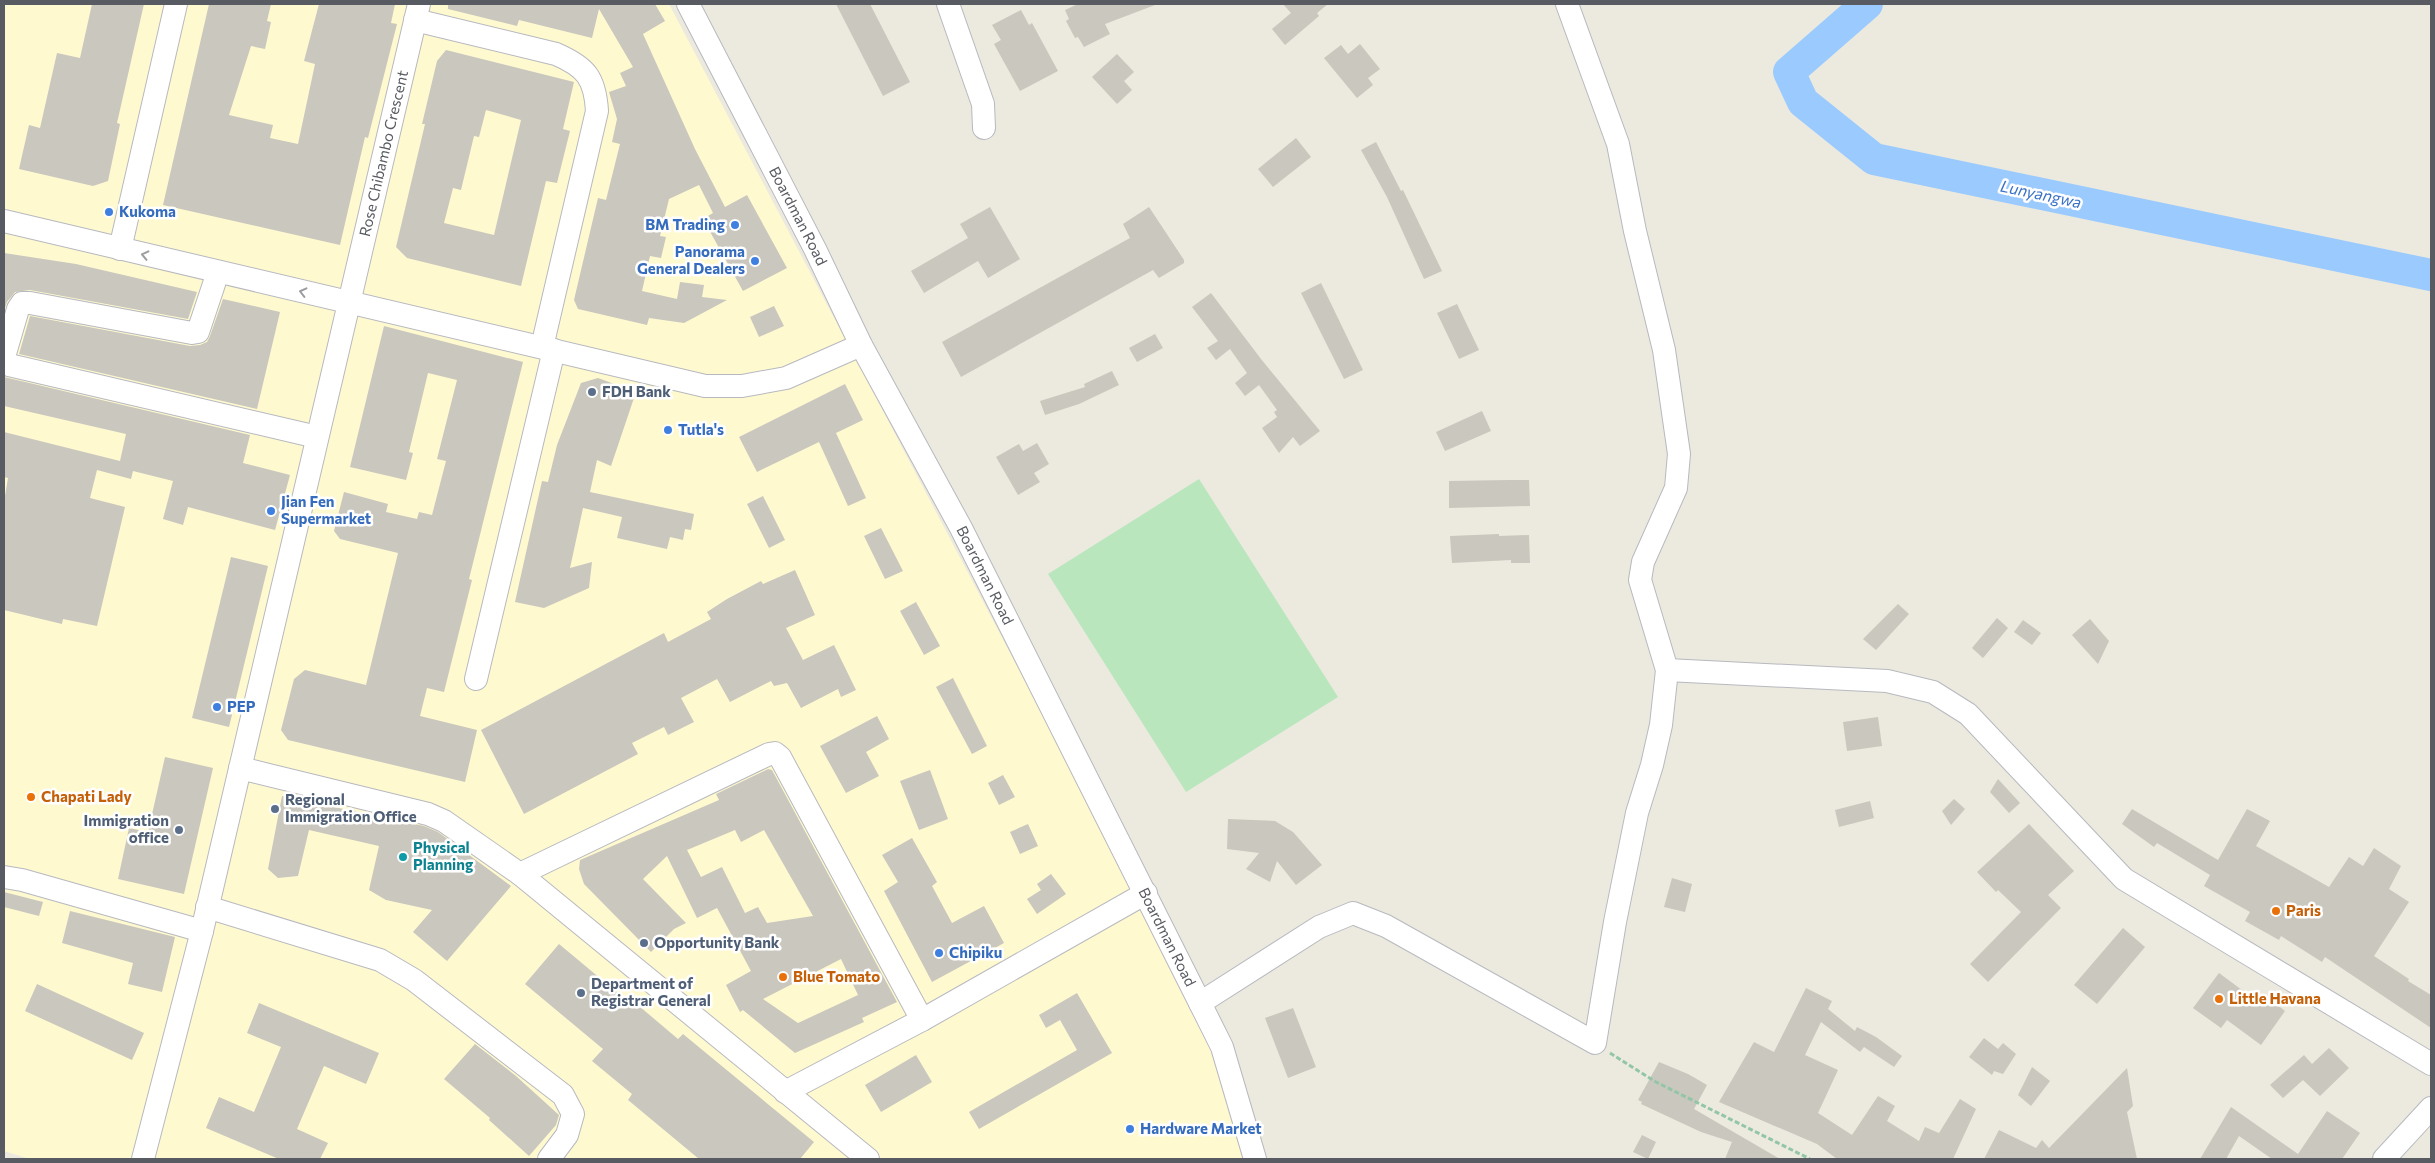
<svg xmlns="http://www.w3.org/2000/svg" width="2435" height="1163" font-family="Commissioner,sans-serif">
<style>
.commercial{fill:#fff9d0}
.green{fill:#b9e6bd}
.lines{fill:none;stroke-linecap:round;stroke-linejoin:round}
.river{stroke:#9bcaff;stroke-width:32}
.building{fill:#c9c7be;fill-rule:evenodd}
.minor-casing{stroke:#b7b9bf;stroke-width:24}
.path{stroke:#92c6a6;stroke-width:3;stroke-dasharray:5 2.5;stroke-linecap:butt}
.minor{stroke:#fff;stroke-width:22}
.oneway{stroke:#9b9da0}
.shop-dot{fill:#3f7fe0;stroke:#fff;stroke-width:2}
.service-dot{fill:#5c6f8a;stroke:#fff;stroke-width:2}
.food-dot{fill:#e8710a;stroke:#fff;stroke-width:2}
.culture-dot{fill:#0f9aa8;stroke:#fff;stroke-width:2}
.labels{text-anchor:middle;stroke-width:5;stroke-linejoin:round;paint-order:stroke}
.street-label{font-size:15px;fill:#585b61;stroke:#fff}
.shop-label{font-size:15px;font-weight:bold;fill:#366cbe;stroke:#fff;text-anchor:start}
.service-label{font-size:15px;font-weight:bold;fill:#4e5e75;stroke:#fff;text-anchor:start}
.food-label{font-size:15px;font-weight:bold;fill:#c56008;stroke:#fff;text-anchor:start}
.culture-label{font-size:15px;font-weight:bold;fill:#0d838f;stroke:#fff;text-anchor:start}
.water-label{font-size:16px;font-style:italic;fill:#3971c7;stroke:#fff}
</style>
<rect width="100%" height="100%" fill="#eceade"/>
<path class="commercial" d="M4,4h665l543,1033 34,122h-1216l-26,-8z"/>
<path class="green" d="M1199,479l139,218 -152,95 -138,-218z"/>
<g class="lines">
<path class="river" d="M1867,4l-78,68 14,30 71,57 557,116"/>
</g>
<g class="building">
<path d="M92,4h52l-27,119 3,1 -12,57 -15,5 -74,-17 10,-44 11,3 17,-75 23,5z"/>
<path d="M209,4h62l-4,17 4,1 -6,27 -14,-3 -22,69 44,10 -3,13 28,6 17,-80 -11,-3 15,-57h76l-4,19 6,1 -29,114 -3,-1 -25,108 -177,-40z"/>
<path d="M448,4h207l10,17 -22,13 52,115 30,58 22,-12 40,73 -44,23 -40,-72 10,-6 -14,-28 -30,14 -9,37 6,1 -5,21 -11,-2 -8,35 35,8 3,-17 24,3 -2,12 25,3 -43,23 -35,-5 -2,7 -69,-16 -4,-9 24,-102 8,2 14,-56 -8,-2 5,-23 -8,-27 17,-6 -6,-13 13,-6 -34,-58 -7,29 -73,-18 -2,6 -69,-17z"/>
<path d="M836,4h34l40,78 -27,14z"/>
<path d="M1078,4h77v1l-50,19 5,10 -26,13 -6,-10 -3,1 -9,-17 3,-2 -4,-9z"/>
<path d="M1283,4h45l-11,9 2,3 -34,29 -13,-16 19,-16z"/>
<path d="M1021,10l8,15 3,-2 26,48 -38,20 -26,-47 7,-4 -9,-15z"/>
<path d="M1360,44l20,25 -12,9 5,7 -16,13 -33,-40 17,-13 7,9z"/>
<path d="M446,50l128,32 -11,47 7,2 -13,52 -11,-2 -25,105 -114,-28 -11,-11 29,-123h-3l15,-63zM486,110l35,10 -27,115 -50,-12 9,-35 8,2 13,-54 5,1z"/>
<path d="M1117,54l17,18 -10,9 8,9 -15,14 -25,-27z"/>
<path d="M1296,138l15,19 -38,30 -15,-18z"/>
<path d="M1376,142l25,49 2,-1 39,81 -18,8 -37,-82 -26,-47z"/>
<path d="M990,207l30,52 -32,19 -10,-17 -54,32 -13,-22 57,-33 -8,-14z"/>
<path d="M1149,207l35,53v3l-25,15 -6,-8 -192,107 -19,-35 188,-104 -7,-14z"/>
<path d="M4,253l72,11 121,28 -9,27 -158,-29 -15,2 -8,10 -3,9z"/>
<path d="M1321,283l42,87 -19,9 -43,-86z"/>
<path d="M1211,293l50,66 59,72 -20,15 -7,-9 -14,16 -17,-25 15,-11 -3,-5 3,-2 -18,-25 -14,11 -10,-13 12,-10 -17,-24 -14,11 -9,-12 11,-7 -26,-34z"/>
<path d="M223,299l57,13 -23,97 -238,-55 11,-38 160,30 10,-1 7,-3 3,-6z"/>
<path d="M1457,304l22,46 -20,9 -22,-46z"/>
<path d="M774,306l10,20 -25,11 -9,-20z"/>
<path d="M384,326l139,36 -54,217 3,1 -28,112 -17,-4 -7,28 57,14 -12,52 -177,-42 -7,-10 13,-51 11,-9 61,15 32,-132 -58,-14 -6,-8 10,-39 44,12 -2,8 31,7 2,-7 13,3 14,-54 -9,-2 20,-79 -29,-7 -19,79 4,1 -7,27 -56,-13z"/>
<path d="M1155,334l8,14 -26,14 -8,-14z"/>
<path d="M1112,371l7,14 -40,19 -34,11 -5,-14 45,-14 -1,-3z"/>
<path d="M4,377l246,58 -7,28 47,12 -15,55 -87,-23 -5,18 -20,-6 10,-38 -40,-10 -2,8 -34,-9 -7,28 35,9 -28,119 -34,-7 -1,5 -58,-14v-108l4,-24 -4,-1v-45l116,29 6,-27 -122,-28z"/>
<path d="M598,378l38,14 -25,74 -14,-6 -7,32 104,22 -3,16 -6,-1 -2,11 -13,-3 -3,12 -50,-11 5,-21 -39,-9 -13,60 22,-6 -3,26 -45,20 -29,-6 27,-121 6,1 9,-37 24,-62z"/>
<path d="M845,384l18,36 -27,13 30,65 -18,8 -29,-64 -62,30 -18,-35z"/>
<path d="M1482,411l9,20 -46,20 -9,-19z"/>
<path d="M1037,443l12,21 -15,9 6,9 -22,13 -22,-38 23,-13 4,7z"/>
<path d="M1509,480h20l1,26 -81,2v-27z"/>
<path d="M763,496l22,44 -16,8 -22,-44z"/>
<path d="M881,528l22,43 -18,8 -21,-43z"/>
<path d="M1499,534v2l30,-1 1,28h-19v-3l-59,3 -2,-27z"/>
<path d="M231,557l37,9 -39,161 -37,-9z"/>
<path d="M795,570l20,45 -29,13 17,32 31,-15 22,45 -15,7 -3,-8 -37,19 -14,-25 -13,3 -3,-5 -41,21 -13,-23 -36,19 13,24 -26,13 -4,-8 -32,16 6,11 -114,60 -43,-84 183,-97 4,9 43,-23 -4,-7 20,-13 34,-18 2,3z"/>
<path d="M916,602l24,44 -16,9 -24,-44z"/>
<path d="M1898,604l11,10 -33,36 -13,-11z"/>
<path d="M1997,618l11,10 -25,30 -11,-10z"/>
<path d="M2090,619l19,22 -11,23 -26,-29z"/>
<path d="M2023,620l18,13 -9,12 -18,-13z"/>
<path d="M953,678l34,68 -15,8 -36,-67z"/>
<path d="M877,716l12,23 -23,13 13,24 -33,17 -26,-47z"/>
<path d="M1878,717l4,29 -35,5 -4,-29z"/>
<path d="M165,757l48,11 -29,126 -66,-15 11,-51 19,4z"/>
<path d="M768,769l4,1 125,232 -35,16 2,4 -69,31 -52,-43 -3,2 -14,-27 25,-14 -34,-63 -20,10 -30,-62 -24,23 43,44 -12,6 -23,23 -67,-68 -5,-15 1,-9 139,-60 -3,-6zM735,830l6,12 23,-12 49,86 -46,7 -9,-16 -13,6 -23,-46 -21,10 -14,-27zM841,959l17,36 -60,28 -35,-24z"/>
<path d="M930,770l18,49 -29,11 -19,-49z"/>
<path d="M1003,775l12,22 -16,8 -11,-22z"/>
<path d="M1998,779l22,24 -11,10 -19,-21z"/>
<path d="M282,796l142,30 14,6 73,54 -64,75 -34,-29 19,-22 -46,-10 -17,-10 10,-44 -70,-16 -11,46 -20,2 -10,-9z"/>
<path d="M1954,799l11,10 -14,16 -9,-14z"/>
<path d="M1870,801l4,17 -35,9 -4,-17z"/>
<path d="M2132,809l86,51 29,-51 23,12 -14,25 73,41 20,-30 14,9 11,-18 27,18 -12,23 20,13 -35,54 35,23 -1,2 23,14v33l-106,-71 -3,5 -41,-26 -2,4 -34,-19 5,-9 -46,-26 6,-11 -53,-32 -3,4 -32,-23z"/>
<path d="M1228,819l47,2 18,11 29,33 -26,20 -19,-24 -7,21 -24,-13 13,-16 -32,-4z"/>
<path d="M1028,824l10,22 -18,8 -10,-22z"/>
<path d="M2029,824l45,47 -26,24 13,13 -73,74 -18,-18 51,-52 -23,-22 -2,2 -19,-20z"/>
<path d="M912,838l25,44 -5,4 20,37 32,-17 20,37 -72,39 -48,-91 14,-9 -16,-27z"/>
<path d="M1051,874l15,20 -29,20 -10,-15 14,-9 -4,-6z"/>
<path d="M1672,878l20,6 -7,28 -21,-5z"/>
<path d="M4,892l39,10 -4,14 -35,-9z"/>
<path d="M70,911l105,26 -13,55 -34,-8 5,-21 -71,-20z"/>
<path d="M2123,928l22,19 -48,57 -23,-19z"/>
<path d="M559,944l78,65 2,-3 39,33 5,-5 131,108 -14,17h-101l-71,-59 4,-6 -40,-33 11,-12 -78,-65z"/>
<path d="M2219,973l39,29 6,-7 21,16 -24,34 -34,-25 -6,8 -28,-20z"/>
<path d="M37,984l107,49 -12,27 -107,-49z"/>
<path d="M1806,988l26,13 -4,8 27,22 2,-4 19,10 26,19 -8,11 -30,-20 -4,5 -39,-30 -16,33 33,15 -20,43 34,22 26,-39 17,10 -8,15 32,20 6,-14 14,6 21,-34 16,10 -23,50h-116l-20,-15 -98,-42 35,-60 20,10z"/>
<path d="M1077,993l35,60 -133,76 -10,-17 108,-62 -17,-30 -14,8 -7,-13z"/>
<path d="M259,1003l120,50 -13,31 -42,-18 -27,63 31,14 -8,16h-41l-73,-31 13,-31 35,15 27,-65 -34,-14z"/>
<path d="M1293,1008l23,59 -28,11 -23,-60z"/>
<path d="M1984,1038l14,11 5,-6 13,11 -13,20 -9,-3 -2,4 -23,-18z"/>
<path d="M475,1044l41,32 43,39 -3,10 -27,31 -40,-36 1,-2 -46,-39z"/>
<path d="M2329,1048l20,20 -29,28 -17,-16 -20,18 -13,-13 34,-30 8,9z"/>
<path d="M916,1055l16,27 -51,30 -16,-27z"/>
<path d="M1659,1062l29,12 19,11 -13,24 86,50h-55l7,-17 -31,-10 -60,-28 1,-2 -4,-2z"/>
<path d="M2032,1067l18,14 -19,25 -13,-11z"/>
<path d="M2127,1068l6,38 -6,6 10,47h-153l15,-29 37,18 6,-8 7,8z"/>
<path d="M2231,1107l67,47 29,-43 33,22 -18,26h-70l-33,-23 -13,23h-26z"/>
<path d="M1642,1135l14,7 -8,17 -15,-7z"/>
</g>
<g class="lines">
<g class="minor-casing">
<g id="minor">
<path id="s1" d="M688,4l127,245 46,96 100,183 239,475 22,44 33,112"/>
<path d="M948,4l35,100 1,24"/>
<path d="M415,20l141,34c30,13 39,24 41,57l-55,236"/>
<path d="M4,221l701,165h37l44,-8 75,-33"/>
<path d="M120,249l56,-245"/>
<path d="M4,357l14,-48 4,-6h8l162,30 6,-1 20,-60"/>
<path d="M4,358l1,5 4,2 308,72"/>
<path d="M1667,670l220,11 46,11 35,22 156,165 307,185"/>
<path d="M476,679l78,-329"/>
<path d="M240,768l188,46 16,7 76,53 348,285"/>
<path d="M520,874l249,-120 6,-1 5,4 142,263"/>
<path d="M4,877l18,3 180,51"/>
<path d="M207,907l173,53 34,20 149,115 10,19 -6,21 -18,24"/>
<path d="M1200,1003l119,-76 34,-14 33,13 209,117 20,-121 22,-109 15,-48 9,-40 6,-55 -27,-90 3,-18 33,-74 3,-34 -15,-104 -29,-119 -17,-87 -51,-140"/>
<path d="M785,1092l137,-72 224,-127"/>
<path id="s2" d="M143,1159l59,-228 217,-927"/>
<path d="M2384,1159l47,-51"/>
</g>
</g>
<path class="path" d="M1610,1053l46,29 154,77"/>
<use href="#minor" class="minor"/>
</g>
<defs><path id="oneway-chevron" d="M-2-3.5L2.5 0L-2 3.5" fill="none" stroke-width="1.6" stroke-linecap="round" stroke-linejoin="round" transform="scale(1.25)"/></defs>
<g class="oneway">
<use href="#oneway-chevron" transform="translate(145 255) rotate(-167)"/>
<use href="#oneway-chevron" transform="translate(303 292) rotate(-166)"/>
</g>
<g class="shop-dot">
<circle cx="109" cy="212" r="5"/>
<circle cx="735" cy="225" r="5"/>
<circle cx="755" cy="261" r="5"/>
<circle cx="668" cy="430" r="5"/>
<circle cx="271" cy="511" r="5"/>
<circle cx="217" cy="707" r="5"/>
<circle cx="939" cy="953" r="5"/>
<circle cx="1130" cy="1129" r="5"/>
</g>
<g class="service-dot">
<circle cx="592" cy="392" r="5"/>
<circle cx="275" cy="809" r="5"/>
<circle cx="179" cy="830" r="5"/>
<circle cx="644" cy="943" r="5"/>
<circle cx="581" cy="993" r="5"/>
</g>
<g class="food-dot">
<circle cx="31" cy="797" r="5"/>
<circle cx="2276" cy="911" r="5"/>
<circle cx="783" cy="977" r="5"/>
<circle cx="2219" cy="999" r="5"/>
</g>
<circle class="culture-dot" cx="403" cy="857" r="5"/>
<g class="labels">
<g class="street-label">
<text dy="5" stroke="none"><textPath href="#s2" startOffset="1034">Rose Chibambo Crescent</textPath></text>
<text dy="5" stroke="none"><textPath href="#s1" startOffset="239">Boardman Road</textPath></text>
<text dy="5" stroke="none"><textPath href="#s1" startOffset="644">Boardman Road</textPath></text>
<text dy="5" stroke="none"><textPath href="#s1" startOffset="1049">Boardman Road</textPath></text>
</g>
<g class="shop-label">
<text x="119" y="217">Kukoma</text>
<text x="725" y="230" text-anchor="end">BM Trading</text>
<text x="745" y="257" text-anchor="end">Panorama<tspan x="745" dy="17">General Dealers</tspan></text>
<text x="678" y="435">Tutla's</text>
<text x="281" y="507">Jian Fen<tspan x="281" dy="17">Supermarket</tspan></text>
<text x="227" y="712">PEP</text>
<text x="949" y="958">Chipiku</text>
<text x="1140" y="1134">Hardware Market</text>
</g>
<g class="service-label">
<text x="602" y="397">FDH Bank</text>
<text x="285" y="805">Regional<tspan x="285" dy="17">Immigration Office</tspan></text>
<text x="169" y="826" text-anchor="end">Immigration<tspan x="169" dy="17">office</tspan></text>
<text x="654" y="948">Opportunity Bank</text>
<text x="591" y="989">Department of<tspan x="591" dy="17">Registrar General</tspan></text>
</g>
<g class="food-label">
<text x="41" y="802">Chapati Lady</text>
<text x="2286" y="916">Paris</text>
<text x="793" y="982">Blue Tomato</text>
<text x="2229" y="1004">Little Havana</text>
</g>
<g class="culture-label">
<text x="413" y="853">Physical<tspan x="413" dy="17">Planning</tspan></text>
</g>
<g class="water-label">
<text transform="translate(2041 194) rotate(12)" y="6">Lunyangwa</text>
</g>
</g>
<rect width="2435" height="1163" fill="none" stroke="#585b61" stroke-width="10"/>
</svg>
